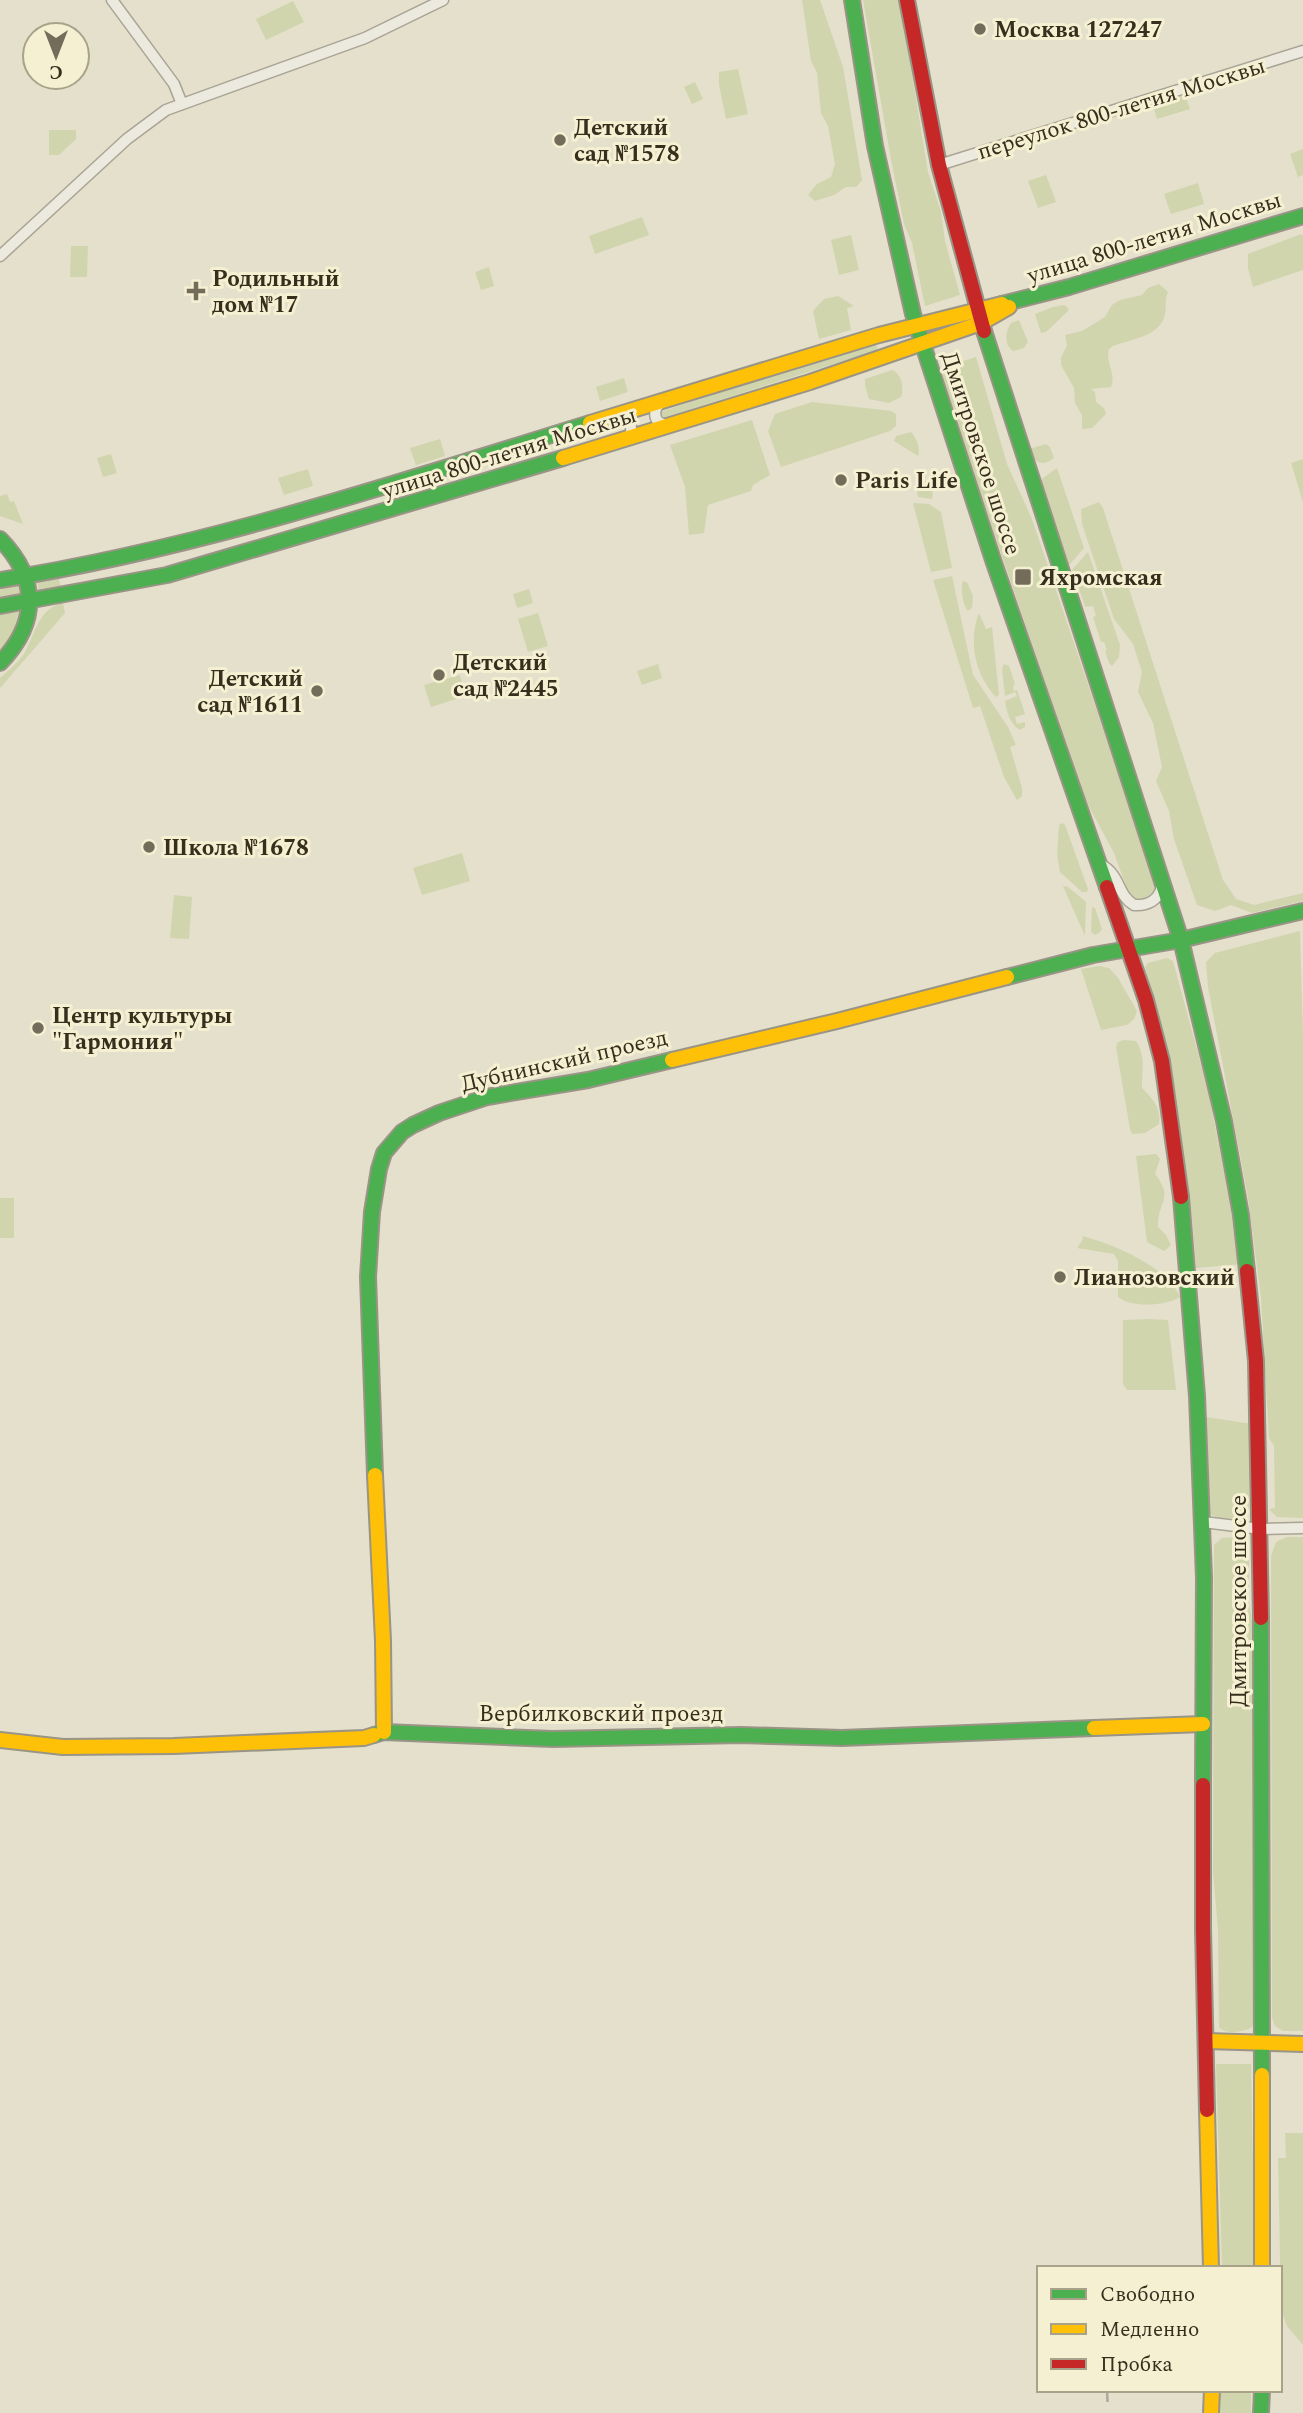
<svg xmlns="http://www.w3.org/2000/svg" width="1303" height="2413" font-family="Spectral,serif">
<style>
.green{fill:#d0d5ae}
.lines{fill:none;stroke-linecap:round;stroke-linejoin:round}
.street-casing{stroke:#a9a495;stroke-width:13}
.fast-casing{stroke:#999486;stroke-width:18}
.slow-casing{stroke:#999486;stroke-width:18}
.jam-casing{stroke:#999486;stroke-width:18}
.street{stroke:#eceade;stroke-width:10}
.fast{stroke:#4caf50;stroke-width:14}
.slow{stroke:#ffc107;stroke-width:14}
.jam{stroke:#c62828;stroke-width:14}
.rail{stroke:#aca99e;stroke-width:2.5;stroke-dasharray:12 12;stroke-linecap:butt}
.poi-dot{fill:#746c5b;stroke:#f5f0d2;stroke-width:2.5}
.labels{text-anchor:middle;stroke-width:6;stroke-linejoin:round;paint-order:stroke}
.poi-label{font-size:23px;font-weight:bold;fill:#382e1e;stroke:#f5f0d2;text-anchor:start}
.street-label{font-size:23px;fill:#382e1e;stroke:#f5f0d2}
</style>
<rect width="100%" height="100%" fill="#e4e0cc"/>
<g class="green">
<path d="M802,0h18l23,67 19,113 -6,7h-10l-12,8 -19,6 -7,-6 9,-11 14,-7 4,-13 -7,-38 -7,-13 -4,-40 -6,-12z"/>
<path d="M863,0h37l28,172 13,40 4,29 15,54 -35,11 -13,-63 -8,-19 -12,-59z"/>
<path d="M293,1l11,21 -38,18 -10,-21z"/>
<path d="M738,69l10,45 -22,5 -7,-34v-13z"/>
<path d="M695,82l8,17 -11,5 -8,-17z"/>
<path d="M1185,95l5,14 -33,10 -4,-14z"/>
<path d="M49,130h27v9l-17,16h-10z"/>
<path d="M1303,149v26l-5,2 -8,-23z"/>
<path d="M1046,175l10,27 -18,6 -10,-27z"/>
<path d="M1198,183l6,21 -33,10 -7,-20z"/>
<path d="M642,217l7,18 -54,19 -6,-18z"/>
<path d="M1301,234l2,2v34l-50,17 -5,-19v-14z"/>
<path d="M851,235l8,35 -20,5 -8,-35z"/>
<path d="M71,246h17l-1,31h-17z"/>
<path d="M489,267l5,19 -13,4 -6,-18z"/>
<path d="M1159,284l9,8c-4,9 -1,14 -3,22 -4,22 -33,25 -52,32l-4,3c-4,14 8,25 2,38l-20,2 4,3 1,10 8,6 2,6 -14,14 -10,1v-14l-7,-12 -1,-15 -13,-23v-7l6,-13 -2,-10 17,-4 23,-14 7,-12 8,-5 22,-5 6,-7z"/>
<path d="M838,296l16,10 -7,2 4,22 -32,9 -6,-28 11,-12z"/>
<path d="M1064,305l4,3v3l-22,21 -5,1 -6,-19 18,-7z"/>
<path d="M1019,320l9,22 -4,6 -11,3c-9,-6 -8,-20 -2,-28z"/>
<path d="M875,341l3,9 -216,68 -2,-6 65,-21 32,-13z"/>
<path d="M976,357l31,107 25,55 123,363 -1,9 -8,7 -11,1 -6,-4 -15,-42 -29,-54 -147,-430z"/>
<path d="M892,370c10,4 12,18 9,27l-12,6 -20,-4 -4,-13v-7z"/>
<path d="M624,378l4,14 -28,9 -4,-14z"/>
<path d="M812,402l79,9 5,3v12l-6,5 -109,36 -13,-36 7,-17z"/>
<path d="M752,420l18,55 -17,10 -2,6 -43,14 -4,28 -15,2 -4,-48 -15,-42z"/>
<path d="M911,432c5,5 10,17 7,24l-24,-15 2,-5z"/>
<path d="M440,439l5,17 -29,9 -6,-17z"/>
<path d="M1046,444l4,3 4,11c-13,10 -20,4 -25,-9z"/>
<path d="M111,454l6,19 -14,4 -6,-19z"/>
<path d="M1303,459v43l-12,-39z"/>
<path d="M1057,468l27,80 -14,16 -6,2 -24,-82 3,-6z"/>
<path d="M308,469l5,17 -29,9 -6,-17z"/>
<path d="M923,480l5,2 5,12 -1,5 -14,-2 -1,-5z"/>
<path d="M7,494l3,8 4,-1 9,23 -23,-8v-20z"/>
<path d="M1099,502l4,6 120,372 13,19 18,6 49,-12v8l-51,12 -21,-8 -16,6 -18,-6 -23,-66 -5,-28 -13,-30 6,-14 -9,-44 -15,-31 4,-20 -9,-28 -19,-25 -32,-95 -1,-15z"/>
<path d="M913,503l16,1 12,8 11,56 -21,4z"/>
<path d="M1088,552l32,93 -1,12 -7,9 -3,-3 -4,-12 2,-1 -3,-8h-3l-8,-25 3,-1 -3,-10 -8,1 -8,-24 4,-2 -4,-8 -3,1 -2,-4z"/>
<path d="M58,576l3,11 -22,5 -2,-11z"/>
<path d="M952,576l21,99 35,52 8,18 -6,2 12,41v8l-5,4 -13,-23 -24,-71 -7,2 -40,-128z"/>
<path d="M963,581l4,1 6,14 -1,12 -4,3c-5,-5 -8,-23 -5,-30z"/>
<path d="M18,585l2,10 -20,3v-11z"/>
<path d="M529,589l4,14 -16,5 -4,-14z"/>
<path d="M63,603l2,10 -65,75v-10c9,-8 17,-15 24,-24 11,-19 14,-46 39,-51z"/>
<path d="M20,611c-2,17 -8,32 -20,44v-41z"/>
<path d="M538,613l10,33 -20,6 -10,-33z"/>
<path d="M979,613l7,16 6,-2 7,68 -3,2c-21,-22 -28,-56 -17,-84z"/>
<path d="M658,664l4,14 -20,7 -5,-14z"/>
<path d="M1004,664l5,2 6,18 -2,2 1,5 3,-1 8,24 -10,3 2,7 8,-2v5l-5,3c-10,-6 -13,-17 -15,-29l12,-5 -2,-4 -10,4 -3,-27z"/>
<path d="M460,675l6,21 -35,11 -7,-22z"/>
<path d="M1062,823l3,2 23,64 -1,3h-5l-22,-20 -3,-17 2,-30z"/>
<path d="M462,853l8,28 -48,14 -9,-27z"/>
<path d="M1063,886l5,1 18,15 -1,34z"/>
<path d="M174,895l18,2 -3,42 -19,-1z"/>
<path d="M1092,907l3,1 7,21 -3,4 -4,2 -4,-3z"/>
<path d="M1300,931l3,104v483l-26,-1 -8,-8 6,-1 -1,-62 -5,-8 -8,-140 -13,-100 -40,-211 -2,-25 9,-9z"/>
<path d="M1167,958l6,3 35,129 34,174 -46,4 -3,-40 -22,-167 -26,-94 3,-4z"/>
<path d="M1099,966l10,2 9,10 19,33 -3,8 -7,6 -26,5 -20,-61z"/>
<path d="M1124,1040l12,1c10,15 6,30 6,47 10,10 20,21 17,36l-14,9 -13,1 -2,-5 -14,-82 2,-5z"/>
<path d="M1156,1154l4,5 -5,15c20,26 2,27 3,53l8,8 5,10 -7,6 -17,-9 -11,-86z"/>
<rect x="0" y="1198" width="14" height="40"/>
<path d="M1083,1236c31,9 84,30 97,61 -14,9 -49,11 -62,0v-36l-4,-7 -37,-6 5,-7z"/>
<path d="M1149,1319l19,1 8,70h-49l-4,-6v-64z"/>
<path d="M1206,1417l46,7 -3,85c-6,12 -30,12 -39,5z"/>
<path d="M1240,1537l9,10v56l4,25 3,391 -5,9c-9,4 -25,7 -32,-1l-1,-97 -5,-59 1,-326 8,-7z"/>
<path d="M1287,1537h16v494h-20l-8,-5 -3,-8 -1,-462 5,-14z"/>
<path d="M1216,2064h35l3,147 -1,57h-31z"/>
<path d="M1285,2133h18v212l-16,-19 -6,-17 -3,-151h8z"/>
<rect x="1218" y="2390" width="33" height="23"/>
</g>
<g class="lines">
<g class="street-casing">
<g id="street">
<path d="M112,0l62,84 8,20"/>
<path d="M939,165l364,-114"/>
<path d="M0,256l127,-117 39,-29 199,-72 78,-38"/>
<path d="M662,402c-7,5 -9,13 -4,20l10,4"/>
<path d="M616,416l8,2c9,6 10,15 1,22"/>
<path d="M1100,864c22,12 16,30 34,41 14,1 25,-5 28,-19"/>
<path d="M1203,1522l58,7 42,-1"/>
</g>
</g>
<g class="fast-casing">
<g id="fast">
<path d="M852,0l23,146 38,168 81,249 113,324"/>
<path d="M1002,304l67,-17 234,-71"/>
<path d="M984,331l197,609 43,181 17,94 6,56"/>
<path d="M0,539c39,40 39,84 0,124"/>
<path d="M0,580c202,-32 395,-97 590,-157"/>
<path d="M0,606l167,-31 396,-117"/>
<path d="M1007,977l86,-22 88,-15 122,-29"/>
<path d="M1181,1197l16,199 7,182 -1,207"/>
<path d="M375,1475l-7,-198 4,-65 7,-43 5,-16 18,-21 11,-7 26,-12 48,-16 101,-17 84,-20"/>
<path d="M1261,1618l1,457"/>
<path d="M374,1735l10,-3 169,7 188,-4 101,3 252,-10"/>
<path d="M1261,2413l1,-23"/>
</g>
</g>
<g class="slow-casing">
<g id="slow">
<path d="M590,423l289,-88 123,-31"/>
<path d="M563,458l247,-76 171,-59 28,-16"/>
<path d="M672,1060l165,-39 170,-44"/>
<path d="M375,1475l8,166 1,91"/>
<path d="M1094,1728l109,-4"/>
<path d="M0,1740l63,7 111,-1 190,-8 10,-3"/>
<path d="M1206,2041l97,3"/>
<path d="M1262,2075v193"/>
<path d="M1207,2110l4,158"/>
<path d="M1211,2413l1,-23"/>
</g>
</g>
<g class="jam-casing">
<g id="jam">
<path d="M907,0l32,165 45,166"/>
<path d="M1107,887l39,113 16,61 19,136"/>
<path d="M1247,1271l9,90 5,257"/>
<path d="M1203,1785v144l4,181"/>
</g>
</g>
<use href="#street" class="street"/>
<use href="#fast" class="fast"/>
<use href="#slow" class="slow"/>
<use href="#jam" class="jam"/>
<path class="rail" d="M1107,2390l1,23"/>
</g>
<g class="poi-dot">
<circle cx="980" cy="29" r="7"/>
<circle cx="560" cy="140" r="7"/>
<path d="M192.5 280.5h7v7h7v7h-7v7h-7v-7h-7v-7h7z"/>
<circle cx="841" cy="480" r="7"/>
<rect x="1014" y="568" width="18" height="18" rx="3.5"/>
<circle cx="439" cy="675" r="7"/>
<circle cx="317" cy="691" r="7"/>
<circle cx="149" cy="847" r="7"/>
<circle cx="38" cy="1028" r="7"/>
<circle cx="1060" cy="1277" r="7"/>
</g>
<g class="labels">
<g class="poi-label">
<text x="994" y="37">Москва 127247</text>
<text x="574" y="135">Детский<tspan x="574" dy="26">сад №1578</tspan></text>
<text x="212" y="286">Родильный<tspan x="212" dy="26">дом №17</tspan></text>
<text x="855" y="488">Paris Life</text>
<text x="1039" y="585">Яхромская</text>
<text x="453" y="670">Детский<tspan x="453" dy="26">сад №2445</tspan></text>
<text x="303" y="686" text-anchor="end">Детский<tspan x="303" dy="26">сад №1611</tspan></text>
<text x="163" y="855">Школа №1678</text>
<text x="52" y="1023">Центр культуры<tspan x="52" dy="26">"Гармония"</tspan></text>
<text x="1074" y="1285">Лианозовский</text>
</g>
<g class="street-label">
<text transform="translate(1121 108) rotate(-17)" y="8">переулок 800-летия Москвы</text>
<text transform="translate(1154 237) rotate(-17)" y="8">улица 800-летия Москвы</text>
<text transform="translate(509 452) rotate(-17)" y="8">улица 800-летия Москвы</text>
<text transform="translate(982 453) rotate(72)" y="8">Дмитровское шоссе</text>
<text transform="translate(564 1060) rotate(-13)" y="8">Дубнинский проезд</text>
<text transform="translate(1238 1601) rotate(-90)" y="8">Дмитровское шоссе</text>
<text x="601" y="1721">Вербилковский проезд</text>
</g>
</g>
<rect x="1037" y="2266" width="245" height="126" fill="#f5f0d2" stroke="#a9a28a" stroke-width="2"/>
<rect x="1051" y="2289" width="35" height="10" fill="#4caf50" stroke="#a9a28a" stroke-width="2"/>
<text x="1100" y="2301" font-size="21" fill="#382e1e">Свободно</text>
<rect x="1051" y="2324" width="35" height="10" fill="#ffc107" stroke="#a9a28a" stroke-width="2"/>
<text x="1100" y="2336" font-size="21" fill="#382e1e">Медленно</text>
<rect x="1051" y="2359" width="35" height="10" fill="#c62828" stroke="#a9a28a" stroke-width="2"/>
<text x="1100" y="2371" font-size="21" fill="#382e1e">Пробка</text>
<g transform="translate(56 56) rotate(180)"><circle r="33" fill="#f5f0d2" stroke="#a9a28a" stroke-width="2"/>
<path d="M0-5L12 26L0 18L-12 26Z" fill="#746c5b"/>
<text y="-10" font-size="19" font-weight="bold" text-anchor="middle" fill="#382e1e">С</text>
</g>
</svg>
